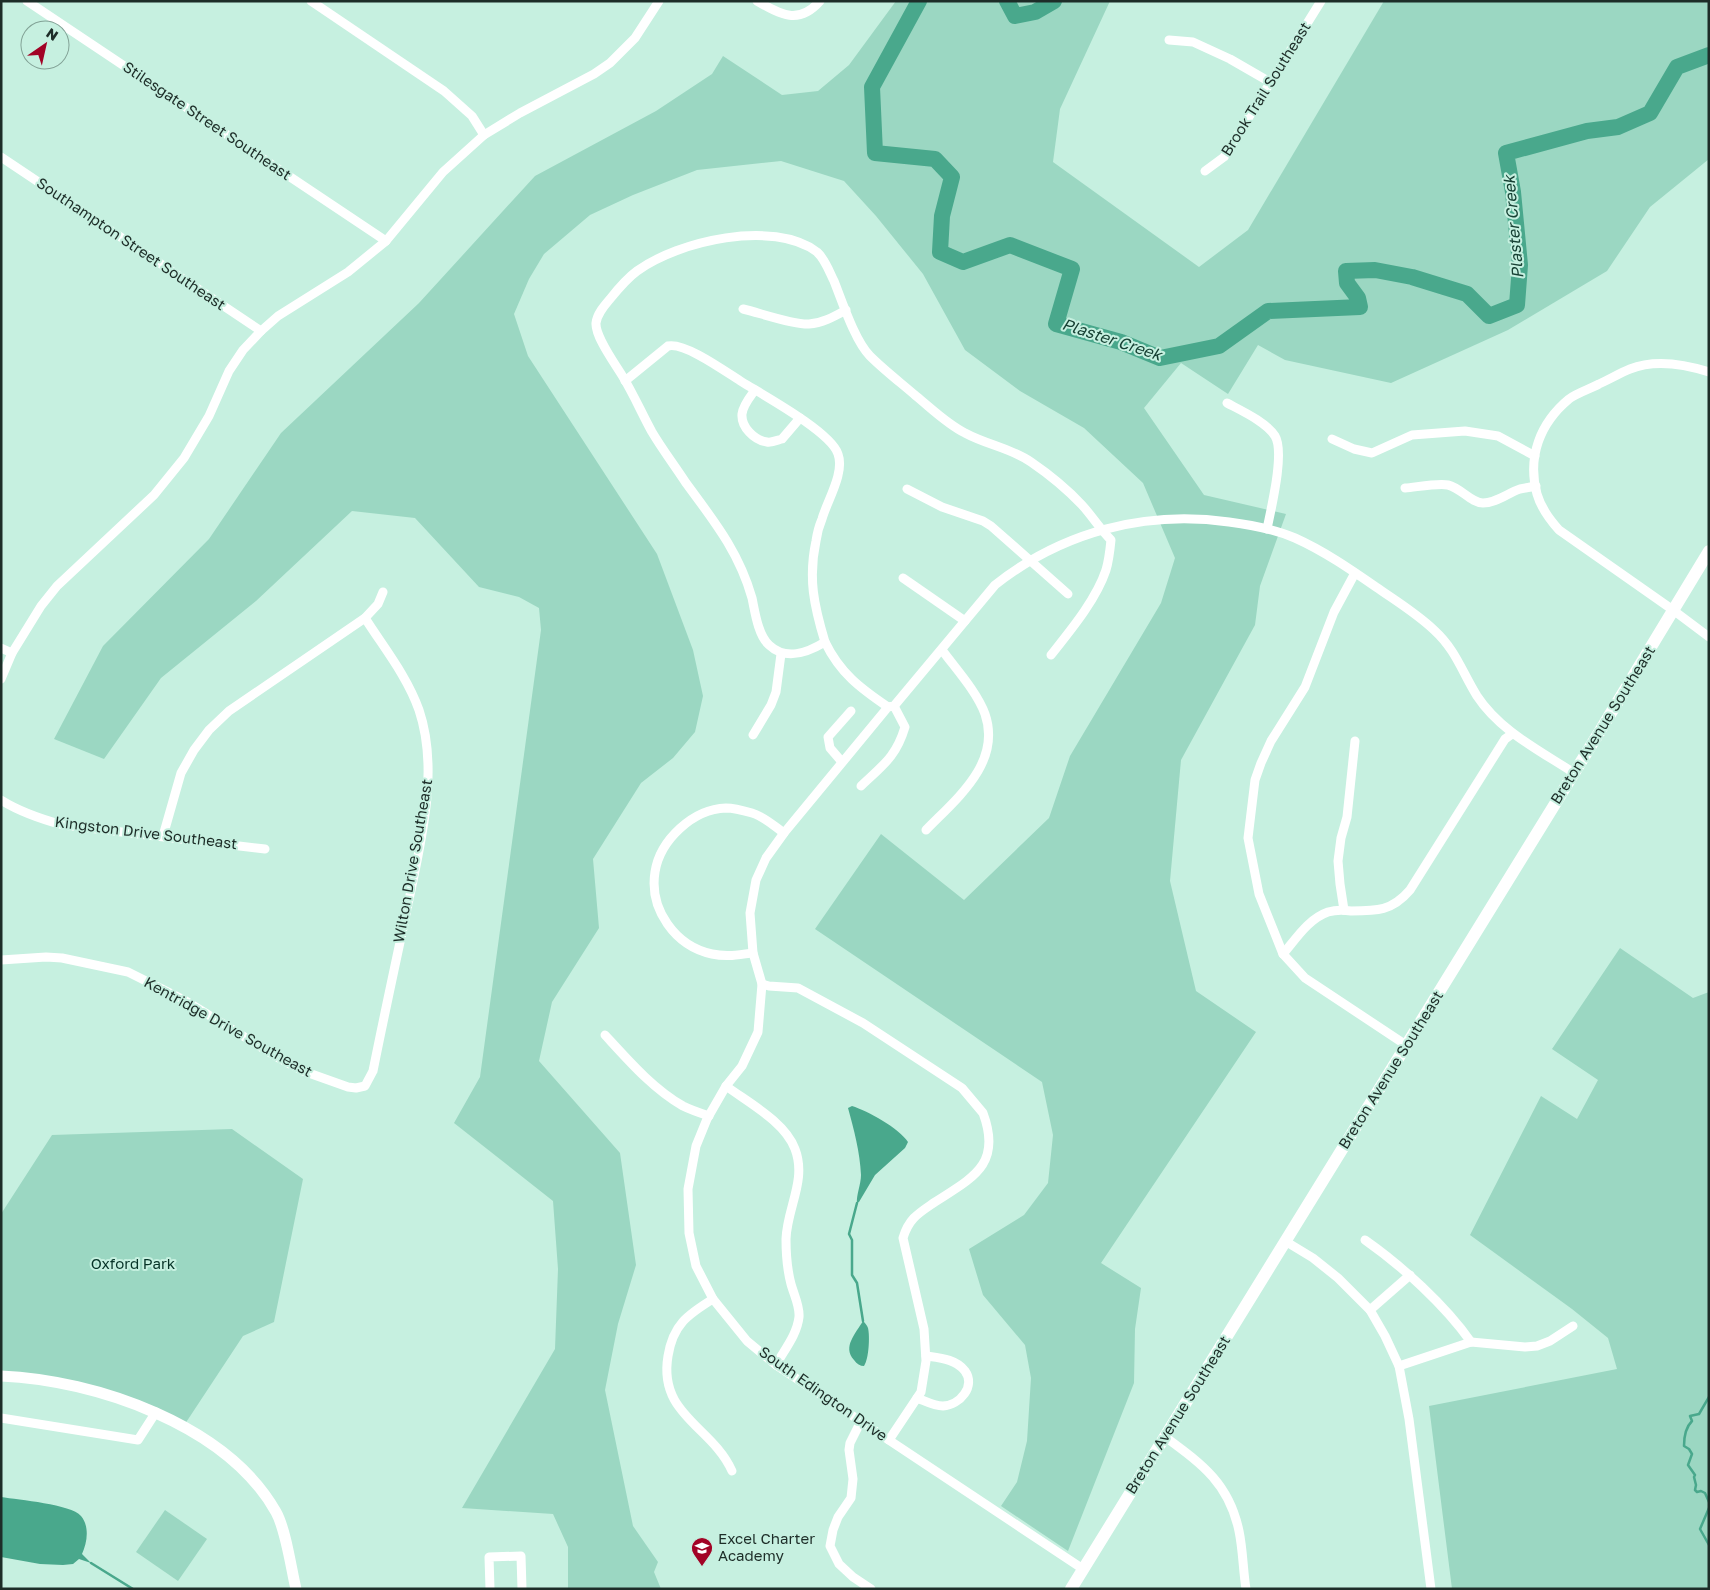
<svg xmlns="http://www.w3.org/2000/svg" width="1710" height="1590" font-family="'Golos Text',sans-serif">
<style>
.green{fill:#9bd7c2}
.water{fill:#49a88c}
.lines{fill:none;stroke-linecap:round;stroke-linejoin:round}
.stream{stroke:#49a88c;stroke-width:2.5}
.river{stroke:#49a88c;stroke-width:16}
.minor{stroke:#fff;stroke-width:9}
.tertiary{stroke:#fff;stroke-width:11}
.secondary{stroke:#fff;stroke-width:12}
.labels{text-anchor:middle;stroke-width:4;stroke-linejoin:round;paint-order:stroke}
.street-label{font-size:15px;fill:#1d2d28;stroke:#c6f0e0}
.park-label{font-size:15px;fill:#063327;stroke:#c6f0e0}
.poi-label{font-size:15px;fill:#1d2d28;stroke:#c6f0e0;text-anchor:start}
.water-label{font-size:16px;font-style:italic;fill:#174134;stroke:#c6f0e0}
</style>
<rect width="100%" height="100%" fill="#c6f0e0"/>
<g class="green">
<path d="M896,1h214l-50,108 -7,53 146,105 49,-37 136,-229h325v158l-59,48 -43,64 -99,59 -117,53 -106,-23 -27,-15 -30,49 -47,-31 -37,45 60,87 82,19 -26,72 -5,39 -74,135 -11,121 26,110 60,41 -155,231 40,25 -6,41 -1,54 -66,168 -67,-45 16,-24 10,-41 4,-63 -6,-33 -42,-50 -14,-46 55,-34 24,-32 5,-48 -11,-53 -227,-153 66,-95 83,66 85,-82 21,-62 91,-153 14,-45 -32,-75 -59,-55 -64,-37 -55,-41 -42,-76 -47,-58 -32,-35 -63,-20 -84,9 -64,25 -43,20 -46,39 -15,25 -15,35 14,42 129,198 36,96 10,46 -8,36 -22,26 -32,25 -48,76 6,69 -47,74 -13,59 81,92 16,112 -18,59 -13,66 28,136 25,36 -4,10 7,17h-93v-42l-15,-33 -91,-6 93,-159 3,-80 -5,-68 -99,-78 26,-46 61,-447 -2,-22 -20,-11 -40,-10 -64,-69 -63,-7 -96,90 -95,77 -57,81 -50,-20 49,-93 106,-107 72,-106 138,-130 116,-127 121,-65 56,-37 11,-18 59,39 36,-4 31,-26z"/>
<path d="M1620,948l73,50 16,-6v597h-257l-23,-183 188,-37 -9,-31 -36,-29 -102,-74 71,-139 36,23 21,-39 -46,-31z"/>
<path d="M232,1129l71,50 -29,143 -31,14 -60,91 -101,-39 -81,-12v-162l51,-79z"/>
<path d="M165,1510l42,29 -29,42 -42,-29z"/>
</g>
<g class="water">
<path d="M852,1106c16,5 47,22 56,36l-3,6 -30,27 -16,27 -2,1c-1,-7 4,-19 4,-28 -1,-23 -7,-45 -13,-67z"/>
<path d="M863,1321c2,2 4,4 5,7 2,8 1,31 -4,38 -4,0 -7,-2 -10,-6 -12,-13 2,-27 9,-39z"/>
<path d="M1,1497c18,3 70,7 80,19 9,11 6,27 1,38l9,9 -12,-4 -6,5 -10,1 -23,-1 -39,-7z"/>
</g>
<g class="lines">
<g class="stream">
<path d="M857,1203l-8,31 3,6v35l5,8 6,38"/>
<path d="M1709,1397l-10,17 -9,2 2,5c-6,6 -8,16 -8,25l5,3 3,5 -4,11 7,10 -1,2 2,8 -1,5 2,2 4,-1 4,2 4,9"/>
<path d="M1709,1508l-9,21 9,16"/>
<path d="M91,1563l42,26"/>
</g>
<g class="river">
<path d="M919,1l-47,86 3,66 60,6 17,18 -10,39 -2,36 23,10 47,-17 62,24 -16,55 65,18 39,16 59,-12 49,-35 92,-4 -2,-9 -11,-15 -1,-12 29,-1 37,7 55,17 22,22 28,-11 3,-40 -7,-73 -7,-39 81,-22 31,-4 32,-14 27,-46 32,-12"/>
<path d="M1007,1l8,15 20,-4 19,-11"/>
</g>
<g class="minor">
<path d="M27,1l359,240"/>
<path d="M311,1l133,90 28,25 12,19"/>
<path d="M757,1c24,14 42,24 63,0"/>
<path d="M1169,40l24,2 37,17 40,23"/>
<path d="M1,157l260,174"/>
<path d="M1205,171l19,-14 97,-156"/>
<path d="M743,309c17,4 51,16 66,15 14,-1 26,-8 37,-14"/>
<path d="M1709,372c-25,-8 -54,-13 -79,-3 -10,4 -20,10 -31,15 -9,5 -22,9 -30,15 -29,24 -42,58 -32,95 4,14 13,26 22,36l114,80 36,27"/>
<path d="M625,381l43,-35c17,-4 58,26 74,36 21,13 89,50 96,72 7,19 -11,47 -16,65 -3,7 -5,15 -6,22 -8,37 -2,65 9,101"/>
<path d="M755,390c-5,7 -12,15 -13,24 -1,13 12,26 25,28 5,1 11,-2 15,-3l18,-21"/>
<path d="M1227,403c15,8 39,19 48,33 10,16 -4,73 -8,93"/>
<path d="M1332,439l22,10 18,4 40,-18 53,-4 33,5 37,20"/>
<path d="M1405,488c12,-1 33,-5 43,-3 13,3 23,18 35,18 13,0 25,-10 37,-14 5,-1 11,-2 16,-3"/>
<path d="M907,489l35,18 41,14 8,5 77,68"/>
<path d="M1355,573l-21,39 -29,75 -34,54 -10,22 -6,17 -7,58 11,56 24,60 22,24 101,67"/>
<path d="M903,578l62,43"/>
<path d="M1,648l11,5"/>
<path d="M1,679l11,-26 29,-47 16,-20 97,-91 30,-37 25,-42 20,-45 14,-21 18,-19 17,-15 70,-44 38,-31 57,-69 41,-37 36,-22 74,-39 16,-11 25,-25 24,-37"/>
<path d="M888,707c-28,-19 -48,-34 -63,-65 -18,11 -39,19 -56,3 -11,-10 -14,-33 -17,-47 -13,-46 -38,-77 -66,-115 -11,-17 -24,-34 -34,-51 -10,-18 -18,-37 -29,-55 -7,-12 -28,-40 -27,-54 1,-9 8,-17 14,-24 8,-10 16,-20 27,-28 41,-30 136,-52 180,-19 8,7 12,19 17,29 8,20 21,60 36,75 14,14 31,27 46,40 16,13 31,28 49,37 22,12 46,15 66,29 19,13 36,27 51,43 10,11 18,24 29,35 -1,10 -2,20 -5,30 -10,30 -36,61 -55,85"/>
<path d="M753,735l18,-30 5,-13 5,-38"/>
<path d="M842,762l-12,-14 -2,-11 23,-26"/>
<path d="M861,786c22,-21 35,-29 44,-59l-11,-21"/>
<path d="M1,800c19,12 40,19 62,25l202,24"/>
<path d="M926,830c30,-31 76,-67 59,-116 -8,-22 -29,-45 -43,-64"/>
<path d="M163,836l18,-63 13,-23 15,-20 20,-19 136,-93 13,-14 5,-12"/>
<path d="M1344,910l-4,-26 -2,-23 3,-23 6,-21 8,-76"/>
<path d="M753,953c-14,2 -27,4 -41,1 -37,-8 -63,-45 -57,-82 5,-32 38,-63 71,-64 8,0 19,3 26,5 13,4 22,13 32,20"/>
<path d="M1283,954c13,-15 25,-35 45,-42 7,-2 16,-2 23,-1 26,0 41,0 59,-21l95,-151 7,-5"/>
<path d="M1,960l45,-3 16,1 66,14 58,29 91,56 26,14 45,16 8,1 9,-2 8,-15c10,-50 21,-101 32,-152 13,-66 36,-144 14,-209 -12,-34 -35,-62 -54,-92"/>
<path d="M762,984l7,2 29,2 65,35 99,65 21,25c19,51 -9,64 -48,89 -16,11 -26,16 -32,36l21,91 2,32 -5,31 -32,48"/>
<path d="M605,1035c23,25 48,54 78,71 8,4 17,7 26,10"/>
<path d="M726,1086c23,17 59,36 69,63 12,31 -8,59 -9,90 0,15 1,30 5,45 3,11 9,22 8,33 -2,18 -15,33 -23,48"/>
<path d="M1365,1240c37,26 80,65 106,102"/>
<path d="M1285,1241l28,17 25,20 32,32 15,26 14,30 10,53 22,170"/>
<path d="M713,1299c-26,16 -40,26 -45,57 -10,59 44,70 64,115"/>
<path d="M1370,1310l40,-35"/>
<path d="M1399,1366l72,-24 54,5 12,-1 13,-5 23,-15"/>
<path d="M917,1398c8,3 17,8 26,8 17,-1 33,-20 22,-35 -9,-12 -25,-13 -39,-15"/>
<path d="M1,1418l137,22 18,-28"/>
<path d="M861,1421l-11,22 -1,7 4,29 -2,19 -13,19 -5,13 -3,16 9,18 14,13 18,12"/>
<path d="M1164,1436c38,28 65,47 75,95 4,19 4,39 7,58"/>
<path d="M1083,1569l-307,-204 -29,-24 -34,-42 -17,-33 -7,-33 -1,-44 8,-43 11,-27 19,-33 16,-20 16,-34 4,-48 -9,-31 -3,-40 6,-33 10,-22 18,-25 104,-126 6,-1 101,-121c67,-53 150,-75 234,-63 23,3 45,7 66,16 29,13 55,31 81,49 20,14 40,26 58,43 22,20 28,42 43,66 23,35 62,54 97,77"/>
<path d="M490,1589l-1,-32 32,-1 1,33"/>
</g>
<path class="tertiary" d="M1,1376c95,4 226,49 275,136 10,18 15,56 20,77"/>
<path class="secondary" d="M1071,1589l529,-858 109,-180"/>
</g>
<defs>
<g id="school-pin" transform="scale(1.125)"><path d="M0 17L-7.5 6A9.5 9.5 0 1 1 7.5 6Z" fill="#a20326" stroke="#c6f0e0"/><path d="M0-5L7-2L0 1L-7-2ZM-4 1L0 2.5L4 1V4Q0 6-4 4Z" fill="#fff"/></g>
</defs>
<g fill-rule="evenodd">
<use href="#school-pin" x="702" y="1548"/>
</g>
<g class="labels">
<g class="street-label">
<text transform="translate(1266 89) rotate(-58)" y="5">Brook Trail Southeast</text>
<text transform="translate(207 121) rotate(34)" y="5">Stilesgate Street Southeast</text>
<text transform="translate(131 244) rotate(34)" y="5">Southampton Street Southeast</text>
<text transform="translate(1603 725) rotate(-58)" y="5">Breton Avenue Southeast</text>
<text transform="translate(146 833) rotate(7)" y="5">Kingston Drive Southeast</text>
<text transform="translate(413 861) rotate(-80)" y="5">Wilton Drive Southeast</text>
<text transform="translate(228 1027) rotate(29)" y="5">Kentridge Drive Southeast</text>
<text transform="translate(1391 1070) rotate(-58)" y="5">Breton Avenue Southeast</text>
<text transform="translate(823 1394) rotate(35)" y="5">South Edington Drive</text>
<text transform="translate(1178 1415) rotate(-58)" y="5">Breton Avenue Southeast</text>
</g>
<g class="park-label">
<text x="133" y="1269">Oxford Park</text>
</g>
<g class="poi-label">
<text x="718" y="1544">Excel Charter<tspan x="718" dy="17">Academy</tspan></text>
</g>
<g class="water-label">
<text transform="translate(1513 227) rotate(-95)" y="6">Plaster Creek</text>
<text transform="translate(1112 339) rotate(18)" y="6">Plaster Creek</text>
</g>
</g>
<rect width="1710" height="1590" fill="none" stroke="#1d2d28" stroke-width="5"/>
<g transform="translate(45 45) rotate(34)"><circle r="24" fill="#c6f0e0" stroke="#82a296"/>
<path d="M0-4L9 19L0 12L-9 19Z" fill="#a20326"/>
<text y="-8" font-size="14" font-weight="bold" text-anchor="middle" fill="#1d2d28">N</text>
</g>
</svg>
